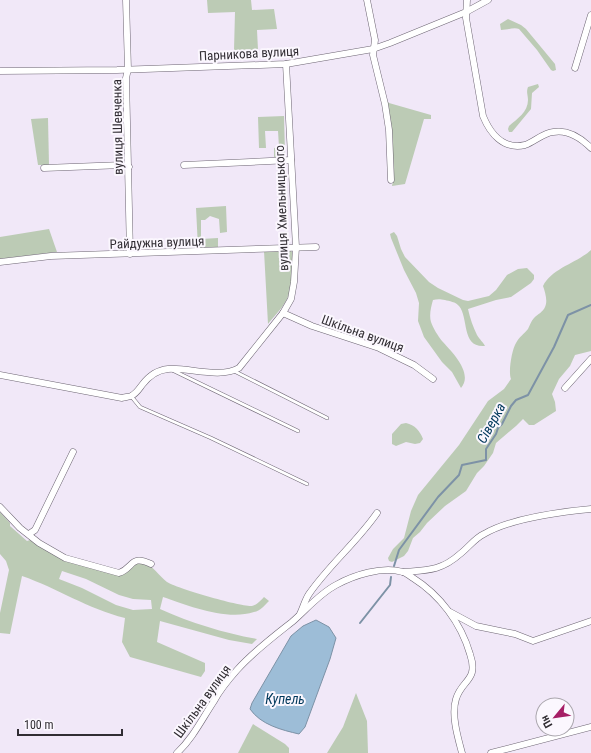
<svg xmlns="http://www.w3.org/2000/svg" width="591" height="753" font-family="'Roboto Condensed',sans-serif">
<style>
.green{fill:#bccbb5;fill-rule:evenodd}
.water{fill:#9dbdd7;stroke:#7d92a6}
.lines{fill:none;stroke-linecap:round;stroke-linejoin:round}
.stream{stroke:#7d92a6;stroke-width:2}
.service-casing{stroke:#6d6573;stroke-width:4}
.minor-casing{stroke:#6d6573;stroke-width:7}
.service{stroke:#fff;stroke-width:3}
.minor{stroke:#fff;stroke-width:6}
.labels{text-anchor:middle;stroke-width:4;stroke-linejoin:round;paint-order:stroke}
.street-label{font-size:13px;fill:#312d33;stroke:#fbf7fe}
.water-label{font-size:14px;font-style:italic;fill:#00385b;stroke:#fbf7fe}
</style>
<rect width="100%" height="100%" fill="#f1e8f8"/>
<g class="green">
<path d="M207,0h44l1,10 22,-1 3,20 -20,1 1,20h-24l1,-38 -27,1z"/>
<path d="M508,19l13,6 5,4 29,35 1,6 -3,1 -2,-1 -14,-20 -18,-21c-5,-2 -12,1 -18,1l-1,-6z"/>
<path d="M538,84l1,3 -7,6 -1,16 -19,23h-3l-1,-3 1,-3c8,-7 19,-14 19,-26 0,-5 -2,-8 0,-13z"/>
<path d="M385,99l4,4 42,12v4h-7l-19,65 -13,2 1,-6z"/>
<path d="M284,116l1,38 -3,3h-8v-9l5,-1 -1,-16h-13l1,17h-7l-1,-31z"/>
<path d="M48,118l1,47h-11l-7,-46z"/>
<path d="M226,206l1,26 -7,1 -1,-14 -9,-3 -5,4h-4v19l17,-1v9l-20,1 -2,-40z"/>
<path d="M49,229l8,23 -57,7v-22z"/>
<path d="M394,232l3,4 4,13 4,8 24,25 9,6 25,12 5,1 21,-5 7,-6 11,-15 11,-6 9,-1 7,7v4l-3,4 -20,14 -15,3 -28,9c2,9 5,18 9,26 3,5 6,7 8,11 -24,2 -16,-28 -26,-40 -3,-4 -10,-5 -14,-6 -5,-1 -8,-1 -12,0 -2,7 -4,15 -2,22 2,6 7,14 11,19 9,10 32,32 19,47l-9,-16 -10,-10 -18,-25 -6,-16 1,-18 -3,-10 -12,-23 -13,-32 -1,-4z"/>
<path d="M591,250v101l-16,4 -5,11 -11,13 -7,15 3,8 1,9 -22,14h-5l-6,-6 -7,7 -20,17 -3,10 -9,13 -7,7 -11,18 -21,15 -18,17 -7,9 -7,6 -5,13 -4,5 -12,6 -3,-1 -1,-3 5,-9 11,-11 7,-27 7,-16 41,-50 29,-44 16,-12 7,-10c-3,-7 1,-30 5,-36 3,-6 8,-9 12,-14 2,-4 3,-8 6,-11 4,-4 9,-6 11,-11 3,-6 0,-15 -2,-21 9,-18 34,-23 48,-36z"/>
<path d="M264,251h27l2,2c-1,15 0,33 -6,46 -5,10 -13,17 -19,25z"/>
<path d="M406,423c9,2 14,8 17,16l-3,4 -5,1 -9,-2 -10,4 -4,-2v-10l9,-10z"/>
<path d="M0,512l10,11v3l17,15 3,-1 34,20 51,14c8,-4 19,-13 28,-11 10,2 16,13 24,19 9,6 74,25 85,24 5,-1 9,-6 12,-9l5,4c-4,4 -9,10 -15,11 -27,9 -65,-6 -91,-15l-3,12c31,14 64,24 97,30l-5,5 -23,-4 -69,-19 -3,21 48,21v8l-4,6 -71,-20 -8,-15 3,-24c-37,-9 -68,-30 -103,-42l-12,58 -10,-1v-20l9,-43 -3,-9 -6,-7zM62,571l24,8 33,16 14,4 18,1 1,9 -19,1 -17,-5 -34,-17 -23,-9z"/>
<path d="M356,693l11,28 1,32h-41l16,-26z"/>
<path d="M253,724l32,20 4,4v5h-51z"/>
</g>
<path class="water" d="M316,620l13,7 7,11 -6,21 -25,68 -6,7c-17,-4 -38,-9 -49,-25l2,-6 39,-67 12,-10z"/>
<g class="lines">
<g class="stream">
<path d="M394,566l5,-16 39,-53 21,-22 3,-10 24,-5v-11l10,-15 2,-6 4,-4 9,-18 5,-6 12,-5 26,-48 14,-32 23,-10"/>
<path d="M360,623l30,-38 1,-8"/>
</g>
<g class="service-casing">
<g id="service">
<path d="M172,370l126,61"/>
<path d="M234,371l93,47"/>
<path d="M131,396l9,11 71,31 96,46"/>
</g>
</g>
<g class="minor-casing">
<g id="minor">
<path d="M126,0l2,69 -2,9 4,176"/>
<path d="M367,0l8,40 -2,15 12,49 4,26 2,50"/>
<path d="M467,0l-1,18 17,98c7,17 20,34 42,29 9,-3 18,-12 28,-13 15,-3 28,6 38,16"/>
<path d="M575,68l16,-53"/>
<path d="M0,71l117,-1 169,-6 87,-15 17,-6 76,-31 22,-12"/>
<path d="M184,165l107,-5"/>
<path d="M44,168l79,-3 6,2"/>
<path d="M0,262l51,-6 265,-9"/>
<path d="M283,313l29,13 67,22 35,17 19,14"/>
<path d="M0,375l122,23c3,-1 6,-1 9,-2 5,-2 8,-7 11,-11 6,-8 15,-15 26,-16 19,-2 52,10 71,-1l44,-55 8,-14 3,-17 2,-35 -10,-183"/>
<path d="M565,388l26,-29"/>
<path d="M0,507l20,21 19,15 26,15 54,15c15,-5 11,-19 32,-9"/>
<path d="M29,534l6,-4 38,-78"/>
<path d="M403,572c24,-2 38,-1 57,-18 8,-6 15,-16 24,-20 28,-16 75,-22 107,-25"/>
<path d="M450,612l26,14 39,8 18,7 58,-20"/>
<path d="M300,614c3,-6 5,-14 9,-20 20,-29 48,-52 68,-81"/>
<path d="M177,753c16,-15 25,-34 37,-52 6,-11 15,-22 23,-31 16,-18 36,-33 55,-48 14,-12 27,-28 44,-37 18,-10 46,-19 67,-13 3,1 7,4 10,6 27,17 48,45 57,76 9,27 -8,25 -14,45 -5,16 2,39 6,54"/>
<path d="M491,753l100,-26"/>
</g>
</g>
<use href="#service" class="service"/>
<use href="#minor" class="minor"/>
</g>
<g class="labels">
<g class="street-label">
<text transform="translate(249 53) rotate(-3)" y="5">Парникова вулиця</text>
<text transform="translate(117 127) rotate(-91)" y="5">вулиця Шевченка</text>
<text transform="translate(281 208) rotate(-92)" y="5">вулиця Хмельницького</text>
<text transform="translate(157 242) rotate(-2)" y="5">Райдужна вулиця</text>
<text transform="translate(363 333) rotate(20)" y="5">Шкільна вулиця</text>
<text transform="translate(202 701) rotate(-54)" y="5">Шкільна вулиця</text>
</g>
<g class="water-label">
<text transform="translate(491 423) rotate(-61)" y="5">Сіверка</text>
<text x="285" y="704">Купель</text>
</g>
</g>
<g transform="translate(555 717) rotate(241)"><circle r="19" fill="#fbf7fe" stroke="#aaa6ad"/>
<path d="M0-3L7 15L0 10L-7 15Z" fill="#a61e66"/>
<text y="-6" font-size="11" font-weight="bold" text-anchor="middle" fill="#312d33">Пн</text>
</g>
<path d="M18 729v6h104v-6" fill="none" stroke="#312d33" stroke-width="2"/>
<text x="24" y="729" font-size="12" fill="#312d33" stroke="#fbf7fe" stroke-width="3" paint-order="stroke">100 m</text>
</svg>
